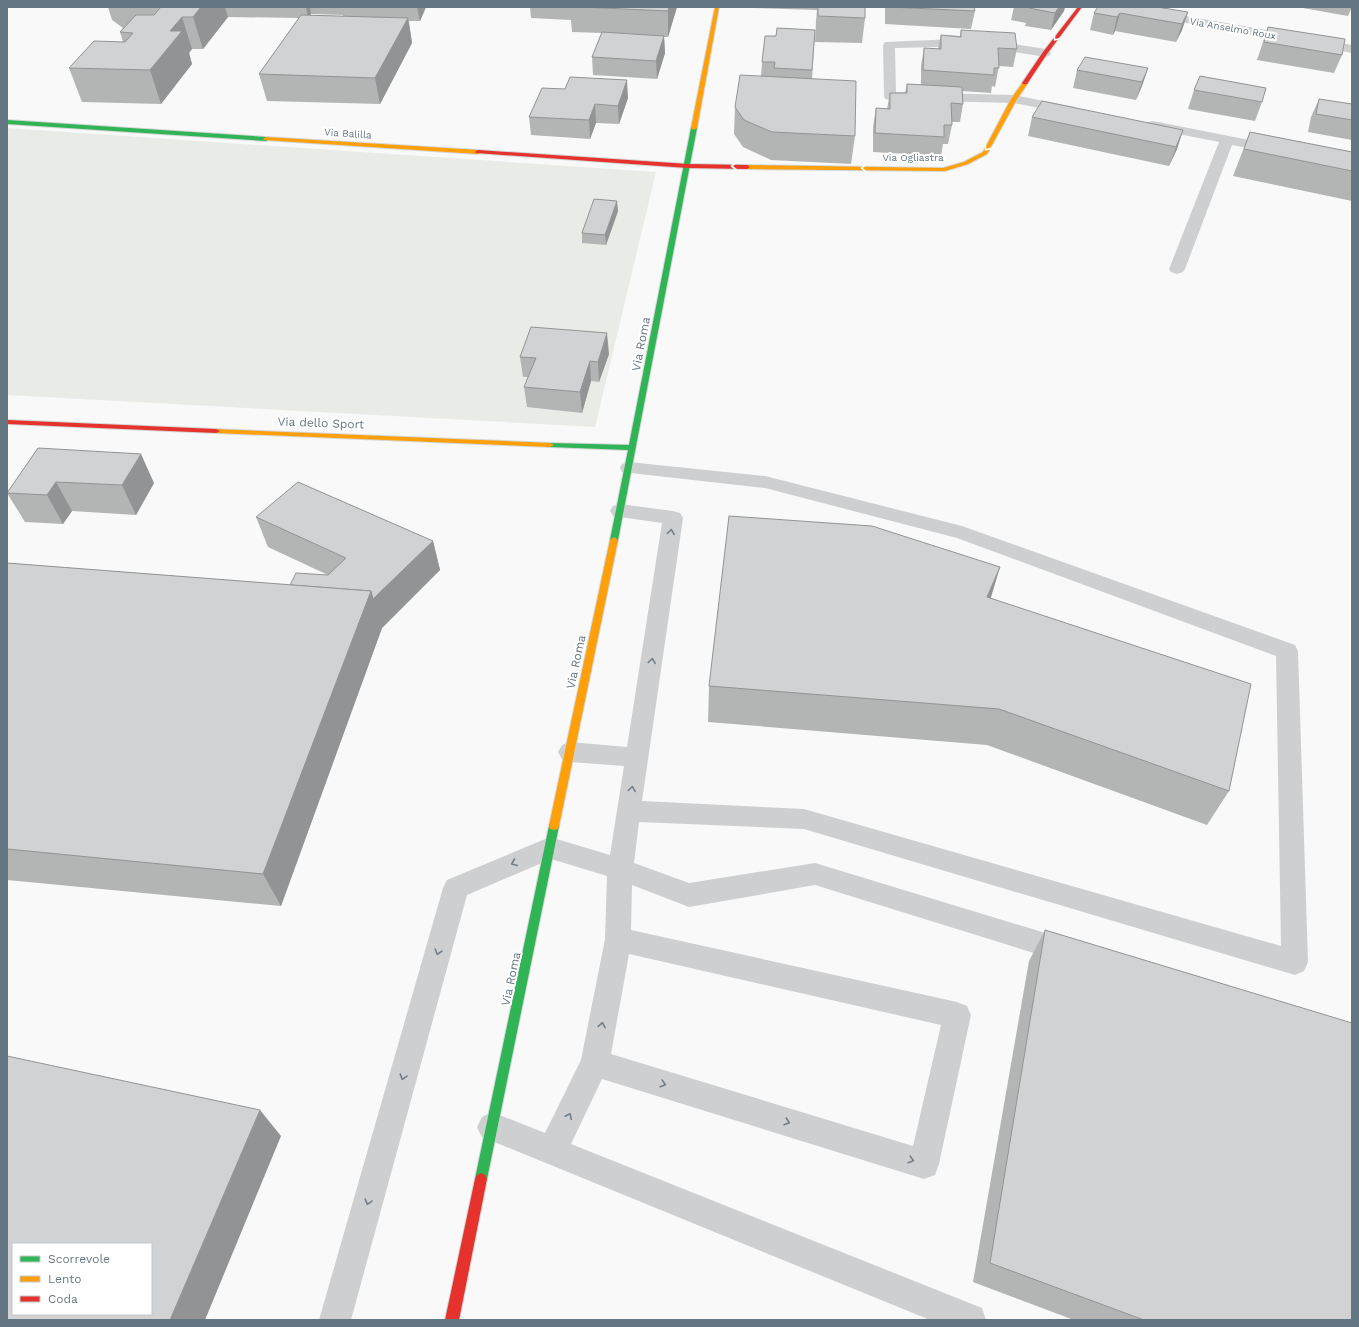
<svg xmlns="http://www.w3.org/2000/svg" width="1359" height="1327" font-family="'Work Sans',sans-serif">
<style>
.green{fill:#e8ebe6}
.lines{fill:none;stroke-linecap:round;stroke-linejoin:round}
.fast-casing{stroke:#d5d6d7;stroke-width:2}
.slow-casing{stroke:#d5d6d7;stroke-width:2}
.jam-casing{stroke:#d5d6d7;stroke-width:2}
.lane{fill:#cecfd0;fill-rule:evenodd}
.street{fill:#cecfd0;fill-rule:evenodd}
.fast{fill:#30b455;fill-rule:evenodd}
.slow{fill:#ff9f0a;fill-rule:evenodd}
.jam{fill:#e5322d;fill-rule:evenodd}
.wall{fill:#b3b5b5;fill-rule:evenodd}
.shaded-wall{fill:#929394}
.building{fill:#d0d2d3;stroke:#929394;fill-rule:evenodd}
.oneway{stroke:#fff}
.oneway2{stroke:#707f8b}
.labels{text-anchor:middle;stroke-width:4;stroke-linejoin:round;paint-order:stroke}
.far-street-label{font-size:10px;fill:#657683;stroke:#fff}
.street-label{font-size:12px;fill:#657683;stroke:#fff}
</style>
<rect width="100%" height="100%" fill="#f9f9f9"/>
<path class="green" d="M7,128l649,44 -61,255 -588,-32z"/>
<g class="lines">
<g class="fast-casing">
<g id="fast">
<path d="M7,120l259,17 3,2 -3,2 -259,-17z"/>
<path d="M694,126l3,2 -79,412 -4,3 -4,-3 18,-90 -78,-3 -4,-2 4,-2 79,2 62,-317z"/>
<path d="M554,822l4,1 1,3 -72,353 -2,4 -4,2 -4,-2 -2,-4 74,-353 1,-3z"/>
</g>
</g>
<g class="slow-casing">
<g id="slow">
<path d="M715,7h4l-22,121 -3,2 -3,-2z"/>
<path d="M1023,82l5,1 -11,16 -30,55 -19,10 -23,7 -198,-2 -3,-2 3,-2 196,3 21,-6 19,-10 28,-53z"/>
<path d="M266,137l212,13 3,2 -3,2 -214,-14 -1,-1z"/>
<path d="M213,429l337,14 4,2 -4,2 -334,-14 -4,-2z"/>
<path d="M614,537l4,3 -59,286 -1,3 -4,1 -4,-1 -1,-3 61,-286z"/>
</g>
</g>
<g class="jam-casing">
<g id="jam">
<path d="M1078,7h4l-35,47 -20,30h-4l-1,-1 21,-31z"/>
<path d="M478,150l210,14 59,1 3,2 -3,2 -59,-1 -212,-15 -1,-1z"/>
<path d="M7,420l209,9 4,2 -4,2 -209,-9z"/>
<path d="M481,1173l4,2 2,4 -28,141h-14l30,-141 2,-4z"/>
</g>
</g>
<g class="lane">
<path d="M979,38l66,11 4,1 2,3 -2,3 -4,1 -66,-11 -84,2 1,44 118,3 5,1 1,3 -1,3 -5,1 -124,-3 -5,-1 -1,-3 -1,-51 2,-3z"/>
<path d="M629,462l136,14 197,50 333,119 3,6 10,311 -4,9 -9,4 -491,-146 -165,-7 -5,41 55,20 126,-20 260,79 4,9 -4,9 -9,3 -251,-78 -126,22 -57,-22 -1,45 326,72 10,4 4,9 -32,149 -4,11 -11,4 -322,-100 -31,65 411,164 4,12h-56l-448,-183 -5,-10 5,-10 10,-5 53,21 36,-73 24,-121 2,-63 -56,-17 -84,36 -116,425h-32l124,-432 4,-8 103,-43 60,18 14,-89 -54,-4 -8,-3 -4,-7 4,-7 8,-3 57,5 35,-224 -49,-7 -3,-5 3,-5 7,-2 53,7 7,2 3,5 -41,283 162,8 477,137 -5,-290 -319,-118 -192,-50 -143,-16 -2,-4 2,-4zM629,954l312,71 -28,121 -302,-92z"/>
</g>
<g class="street">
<path d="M1109,7h25l218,38v8l-237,-43 -4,-1z"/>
<path d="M1014,95l56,11 5,1 2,3 -2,3 -5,1 -61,-12 -1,-3 1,-3z"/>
<path d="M1153,121l121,24 5,1 2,3 -2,3 -5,1 -42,-8 -47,124 -2,3 -6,2 -6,-2 -2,-3 50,-127 -71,-14 -2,-3 2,-3z"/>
</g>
<use href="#fast" class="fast"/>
<use href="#slow" class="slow"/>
<use href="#jam" class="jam"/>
</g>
<g class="wall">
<path d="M108,7h318l-6,14h-11l3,22 -32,61 -113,-3 -8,-27 40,-56 -71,-1 -25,32h-11l-3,4 3,11 -31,40 -79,-2 -13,-34 54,-26 -3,-10 3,-4 -11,-8zM311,14l32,1v1l-32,-1z"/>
<path d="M530,7h147l-9,30h-4l1,16 -8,26 -64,-4 -1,-18 10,-24 -30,-1 -1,-12 -40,-2z"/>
<path d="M752,7h113v11l-3,25 -47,-1 1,-21 1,-11 -65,-2z"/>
<path d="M885,7h89l1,4 -4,18 -86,-5z"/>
<path d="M1014,7h51l-1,4 -13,19 -26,-4 1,-3 -15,-3z"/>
<path d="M1297,7h55l-4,9z"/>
<path d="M1188,12l-6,18 -6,12 -61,-11 -2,4 -23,-5 4,-17z"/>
<path d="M1268,27l74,28 -8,18 -77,-13z"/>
<path d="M815,30l-3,49 43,57 -4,28 -80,-4 -28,-13 -9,-13 1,-27 26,-31 1,-14 14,-26z"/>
<path d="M961,30l56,19 -4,18 -14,-1 -4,21 -3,-1 -1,7 -29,-2 1,13 -3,18h-8v3l-4,19h-5l-2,12 -68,-4v-25l3,-19 11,1 3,-16h15l2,-9 14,1v-19l3,-18 14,1 3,-14 19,1z"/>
<path d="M1148,68l-6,18 -6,14 -63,-12 4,-18z"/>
<path d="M1194,90l68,12 -7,19 -67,-12z"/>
<path d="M628,98l-9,26 -23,-1 -6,16 -59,-4 -2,-18z"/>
<path d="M1319,99l33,5v36l-44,-8 3,-15z"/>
<path d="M1032,117l151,13 -6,19 -8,17 -141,-30z"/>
<path d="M1250,132l102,20v49l-119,-25z"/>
<path d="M618,211l-12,34 -24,-2v-10z"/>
<path d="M609,354l-10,28 -8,-1 -9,32 -55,-6 -3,-20 4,-10h-5l-3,-20z"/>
<path d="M38,448l116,35 -18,32 -64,-4 -9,13 -38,-2 -18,-29z"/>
<path d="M256,517l177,24 7,29 -58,58 -101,278 -274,-26v-317l283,22 38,-10 -60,-28z"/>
<path d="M1000,567l-10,31 239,193 -22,34 -220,-80 -279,-23 1,-36z"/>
<path d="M1045,930l307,390h-278l-101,-38 56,-321z"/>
</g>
<g class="shaded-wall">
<path d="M201,7h24l3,10 -25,32 -10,-32z"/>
<path d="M306,7h4l1,7 -3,4z"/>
<path d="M417,7h9l-6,14z"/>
<path d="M669,7h8l-9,30v-26z"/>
<path d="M1059,7h6l-1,4 -13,19 4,-17z"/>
<path d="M1188,12l-6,18 -6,12 6,-18z"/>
<path d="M1120,13l-5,18 -2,4 4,-18z"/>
<path d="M182,17l10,32 -3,4 3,11 -31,40 -11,-34 20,-39z"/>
<path d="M408,18l4,25 -32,61 -5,-26z"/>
<path d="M664,36l1,17 -8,26 -1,-18z"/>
<path d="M1148,68l-6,18 -6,14 6,-18z"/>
<path d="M627,80l1,18 -9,26 -1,-18z"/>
<path d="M595,104l1,19 -6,16 -1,-19z"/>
<path d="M1183,130l-6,19 -8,17 7,-19z"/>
<path d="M617,201l1,10 -12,34 -1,-10z"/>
<path d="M607,333l2,21 -10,28 -1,-20z"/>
<path d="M590,361l1,20 -9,32 -2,-21z"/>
<path d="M141,454l13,29 -18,32 -14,-30z"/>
<path d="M56,482l16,29 -9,13 -16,-29z"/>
<path d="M433,541l7,29 -58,58 -101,278 -18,-32 108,-283z"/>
<path d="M1000,567l-11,37 -2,-7z"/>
<path d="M260,1110l21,26 -76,184h-35z"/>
</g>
<g class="building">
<path d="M161,7h40l-8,10h-11l-12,14h12l-32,39 -81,-2 25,-27 31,1 8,-9 -13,-1 16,-17h18z"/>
<path d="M580,7h89l-1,4z"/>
<path d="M818,7h47v11l-47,-2z"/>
<path d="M889,7h85l1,4z"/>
<path d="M1030,7h29l-4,6 -26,-5z"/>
<path d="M1098,7h59l31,5 -6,12 -62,-11 -3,4 -23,-4z"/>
<path d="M301,15l107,3 -33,60 -116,-4z"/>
<path d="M1268,27l77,12 -3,16 -78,-13z"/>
<path d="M777,28l38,2 -3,40 -38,-2 1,-6h-13l3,-26h11z"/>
<path d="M961,30l54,3 2,16 -19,-1 1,20h-5v7l-71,-5 1,-22 17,1v-14l20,2z"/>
<path d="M602,32l62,4 -8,25 -64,-4z"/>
<path d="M1085,57l63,11 -6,14 -65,-12z"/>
<path d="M740,75l116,6 -1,55 -83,-4 -28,-12 -9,-13z"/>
<path d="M1200,76l66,12 -4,14 -68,-12z"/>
<path d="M570,77l57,3 -9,26 -23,-2 -6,16 -60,-3 13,-29 23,1z"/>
<path d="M907,84l55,3 1,17 -12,-1 1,22h-8v12l-69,-4 1,-25 14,1v-16h17z"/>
<path d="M1319,99l33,5v16l-36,-6z"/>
<path d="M1042,101l141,29 -7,17 -144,-30z"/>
<path d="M1250,132l102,20v19l-108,-22z"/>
<path d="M594,199l23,2 -12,34 -23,-2z"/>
<path d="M531,327l76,6 -9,29 -8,-1 -10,31 -56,-5 12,-29 -16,-1z"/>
<path d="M38,448l103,6 -19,31 -66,-3 -9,13 -40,-2z"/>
<path d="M298,482l135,59 -60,58 -2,-8 -81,-6 6,-12 32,2 18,-17 -90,-41z"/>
<path d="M729,516l143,10 128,41 -13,30 264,87 -22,107 -230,-82 -290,-23z"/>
<path d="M7,563l364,28 -108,283 -256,-25z"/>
<path d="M1045,930l307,93v297h-208l-154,-57z"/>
<path d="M7,1056l253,54 -90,210h-163zM13,1244h138v70h-138z"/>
</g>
<defs><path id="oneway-chevron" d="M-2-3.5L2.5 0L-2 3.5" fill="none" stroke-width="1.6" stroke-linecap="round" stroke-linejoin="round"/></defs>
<g class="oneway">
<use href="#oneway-chevron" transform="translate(1056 38) rotate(126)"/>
<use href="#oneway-chevron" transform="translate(987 148) rotate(123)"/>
<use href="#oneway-chevron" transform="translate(734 166) rotate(180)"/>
<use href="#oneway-chevron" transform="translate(864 168) rotate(-179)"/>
</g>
<g class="oneway2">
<use href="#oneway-chevron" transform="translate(671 532) rotate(-82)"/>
<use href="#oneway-chevron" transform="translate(652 661) rotate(-82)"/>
<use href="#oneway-chevron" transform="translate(632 789) rotate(-82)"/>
<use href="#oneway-chevron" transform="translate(514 863) rotate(157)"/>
<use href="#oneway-chevron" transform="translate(438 952) rotate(106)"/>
<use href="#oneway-chevron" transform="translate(602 1025) rotate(-80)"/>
<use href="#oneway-chevron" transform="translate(403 1077) rotate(106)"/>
<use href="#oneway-chevron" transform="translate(663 1084) rotate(17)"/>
<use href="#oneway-chevron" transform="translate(569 1116) rotate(-64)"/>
<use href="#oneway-chevron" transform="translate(787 1122) rotate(17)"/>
<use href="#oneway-chevron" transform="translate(911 1160) rotate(17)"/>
<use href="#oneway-chevron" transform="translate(368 1202) rotate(106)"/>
</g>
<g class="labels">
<g class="far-street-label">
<text transform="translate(1233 28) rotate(10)" y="4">Via Anselmo Roux</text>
<text transform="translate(348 133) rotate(4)" y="4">Via Balilla</text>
<text x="913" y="161">Via Ogliastra</text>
</g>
<g class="street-label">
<text transform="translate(641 344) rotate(-79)" y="4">Via Roma</text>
<text transform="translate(321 423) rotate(2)" y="4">Via dello Sport</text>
<text transform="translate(576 662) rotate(-78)" y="4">Via Roma</text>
<text transform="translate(511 979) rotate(-78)" y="4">Via Roma</text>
</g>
</g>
<rect width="1359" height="1327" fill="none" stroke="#657683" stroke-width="16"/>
<rect x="12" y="1243" width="140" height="72" fill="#ffffff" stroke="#c1c8cd"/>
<rect x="20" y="1256" width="20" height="6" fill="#30b455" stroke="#c1c8cd"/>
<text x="48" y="1263" font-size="12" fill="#657683">Scorrevole</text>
<rect x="20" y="1276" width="20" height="6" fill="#ff9f0a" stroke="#c1c8cd"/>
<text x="48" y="1283" font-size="12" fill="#657683">Lento</text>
<rect x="20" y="1296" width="20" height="6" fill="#e5322d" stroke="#c1c8cd"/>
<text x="48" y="1303" font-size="12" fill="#657683">Coda</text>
</svg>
